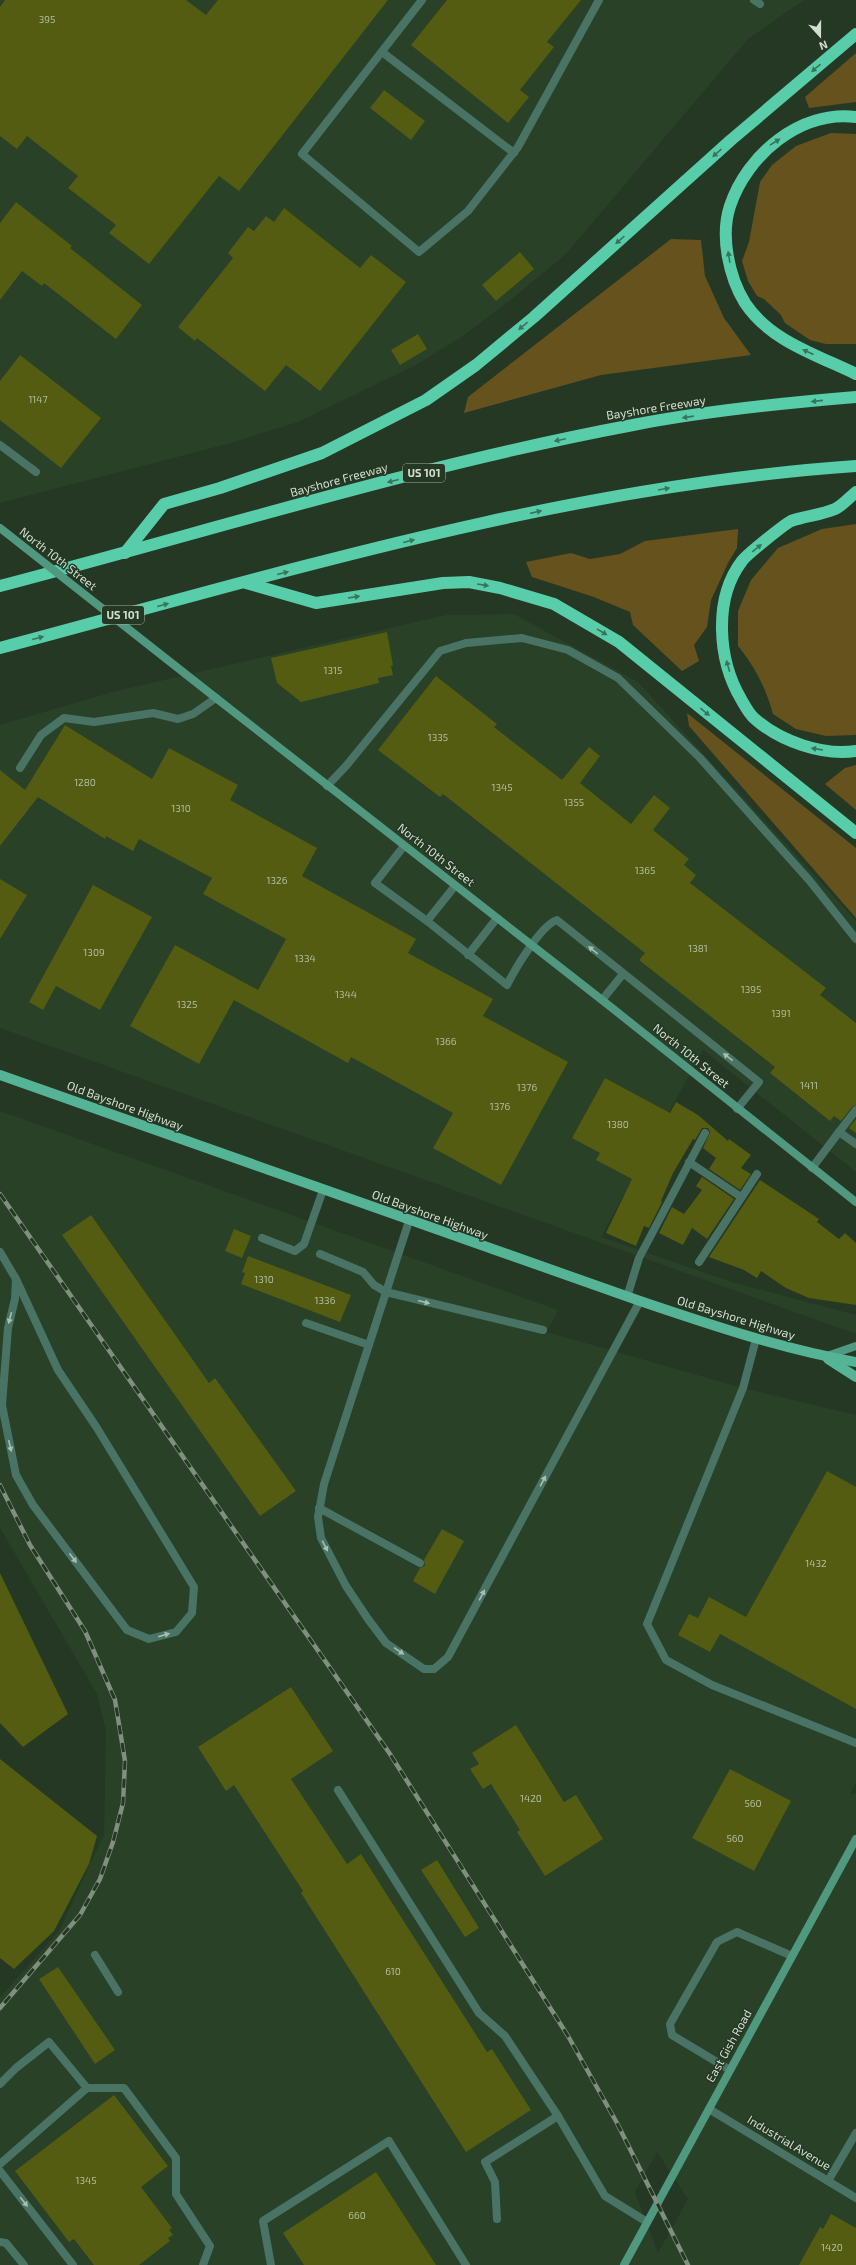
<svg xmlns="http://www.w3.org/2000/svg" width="856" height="2265" font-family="'Exo 2',sans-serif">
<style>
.built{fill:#284127;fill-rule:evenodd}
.green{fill:#66521d}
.building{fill:#535c11}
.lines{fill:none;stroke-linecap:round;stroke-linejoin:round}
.lane{stroke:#497465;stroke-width:8}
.street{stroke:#497465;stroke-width:8}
.secondary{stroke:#519881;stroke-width:8}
.primary{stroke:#55b496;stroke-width:10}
.highway{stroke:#58cdaa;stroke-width:12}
.rail-casing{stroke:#808f7f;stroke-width:4.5}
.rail{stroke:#253824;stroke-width:3;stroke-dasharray:9;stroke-linecap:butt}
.secondary-bridge{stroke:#519881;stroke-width:8}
.oneway{fill:#39745a}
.oneway2{fill:#a9beb1}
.labels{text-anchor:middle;stroke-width:3;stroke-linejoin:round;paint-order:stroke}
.number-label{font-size:10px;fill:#b2bea1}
.shield{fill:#253824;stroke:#9eac9d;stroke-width:1}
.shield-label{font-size:11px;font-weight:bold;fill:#d2ded1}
.street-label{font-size:12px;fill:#d2ded1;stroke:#253824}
</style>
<rect width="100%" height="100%" fill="#253824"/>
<g class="built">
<path d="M0,0h804l-56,39 -182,215 -53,44 -50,38 -49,30 -116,56 -67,21 -231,60z"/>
<path d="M514,614l124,68 218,239v251l-153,-122 -102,187 131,45 124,33v19l-856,-306v-303l112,-33 334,-77z"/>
<path d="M0,1111l558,199 -11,22 196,56 113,27v367l-6,12h6v471h-856v-268l59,-66 45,-97 2,-103 -9,-37 -97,-166zM657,2152l31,47 -30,54 -23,-61z"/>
</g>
<g class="green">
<path d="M856,53v49l-47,6 -4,-11z"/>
<path d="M831,133l25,1v210h-30l-16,-4 -25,-17 -4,-8 -17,-16 -7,-3 -9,-15 -6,-20 7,-19 11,-60 12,-17 24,-19z"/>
<path d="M671,239l30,1 4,36 19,42 27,37 -150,20 -137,38 4,-16z"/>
<path d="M856,524v211l-30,1 -30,-7 -23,-15c-7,-26 -18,-47 -35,-68v-35l13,-31 27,-32 44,-19z"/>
<path d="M738,529l-1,19 -9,15 -17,37 -4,27 -13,18 5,16 -17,10 -49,-46 -3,-13 -36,-15 -62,-20 -6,-15 45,-9 19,6 30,-5 25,-13z"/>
<path d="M687,713l169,135v70l-167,-192z"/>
<path d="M856,765v45l-31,-26 20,-16z"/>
</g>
<g class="building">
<path d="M5,0h181l20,15 12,-15h170l-149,191 -20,-15 -70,88 -40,-31 7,-8 -48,-37 10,-12 -51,-40 -10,13 -17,-13v-129z"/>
<path d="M447,0h134l-34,42 7,5 -34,43 9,7 -21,26 -97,-78z"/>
<path d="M384,90l41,31 -14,19 -41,-32z"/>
<path d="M16,202l56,44 -2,2 72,57 -26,34 -72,-56 -2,3 -20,-15 -22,29v-77z"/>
<path d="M284,208l76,60 11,-13 35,27 -86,109 -34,-26 -21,26 -68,-53 -2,3 -17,-14 55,-69 -5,-5 20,-26 6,4 12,-15 8,6z"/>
<path d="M520,252l14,17 -38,32 -14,-16z"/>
<path d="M418,334l9,15 -27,16 -9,-15z"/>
<path d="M20,355l81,63 -40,50 -61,-48v-39z"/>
<path d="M387,632l6,33 -2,1 2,9 -15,3 1,5 -78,19 -24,-19 -6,-25z"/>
<path d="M436,676l61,48 -3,3 68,53 27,-33 11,9 -20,27 51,41 23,-29 16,13 -17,22 36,29 -5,6 12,10 -6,8 136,105 -6,7 36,28v82l-4,2 -11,14 -7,-5 -4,5 -60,-48 5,-6 -136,-107 6,-7 -202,-159 -3,3 -62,-47z"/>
<path d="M65,725l87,54 17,-31 69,37 -8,15 87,48 -15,28 114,63 -8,14 85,46 -10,17 85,46 -67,123 -68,-37 20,-35 -102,-56 -3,6 -114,-63 -35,64 -69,-38 45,-81 83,45 28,-51 -83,-45 9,-16 -73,-39 -6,12 -27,-15 -1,3 -67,-42 -38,49v-76l25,20z"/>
<path d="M0,879l27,16 -27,44z"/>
<path d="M93,885l59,32 -52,93 -44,-24 -13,24 -14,-8z"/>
<path d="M605,1078l65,35 6,-11 22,13 30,26 1,-2 22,16 -10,13 10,6 -11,16 -31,-21 7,-11 -13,-10 7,-16 -2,-4h-6l-7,12 -2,-1 -20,34 -12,28 1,1 -13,26 -5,-2 -8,20 -30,-13 26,-54 -36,-19 4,-7 -28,-15z"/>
<path d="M856,1119v14l-7,-5z"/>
<path d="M702,1177l32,22 -27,40 -15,-11 -9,17 -24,-12 13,-26 12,7 18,-24 -6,-4z"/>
<path d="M760,1180l59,39 -2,3 22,17 6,-6 11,10v62l-47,-7 -23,-10 -25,-17 -4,7 -13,-8 -35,-13z"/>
<path d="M91,1215l118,168 6,-5 81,113 -36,25 -198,-281z"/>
<path d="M234,1229l17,7 -9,22 -17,-7z"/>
<path d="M248,1256l103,39 -11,27 -99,-38 4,-11 -3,-1z"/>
<path d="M827,1471l29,16v222l-136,-75 -10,18 -32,-17 11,-21 9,4 11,-21 37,20z"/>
<path d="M442,1529l22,12 -29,53 -22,-13 7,-13 5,-2 -1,-6z"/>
<path d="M0,1573l68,141 -45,33 -23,-24z"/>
<path d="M291,1687l42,64 -42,28 56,85 14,-10 126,198 5,-3 39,61 -65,42 -165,-259 2,-2 -69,-106 -8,6 -28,-44z"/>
<path d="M516,1725l48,77 12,-7 27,44 -58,37 -28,-44 3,-2 -29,-46 -8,5 -13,-20 9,-5 -7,-11z"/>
<path d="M0,1759l97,77 -8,28 -35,67 -40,38 -14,-11z"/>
<path d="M730,1769l61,32 -37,70 -62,-33z"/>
<path d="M437,1860l42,68 -14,9 -44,-67z"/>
<path d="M58,1967l57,83 -20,14 -56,-85z"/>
<path d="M114,2095l54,71 -27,21 31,41 -3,2 4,5 -5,3 2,3 -31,24h-45l-20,-26 -5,3 -54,-71z"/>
<path d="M376,2172l60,93h-132l-21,-32z"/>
<path d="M831,2214l25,14v37h-57l21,-38 3,2z"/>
</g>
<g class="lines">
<g class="lane">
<path d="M422,0l-120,154 117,98 49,-41 50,-64 81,-147"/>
<path d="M754,0l6,4"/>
<path d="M382,52l132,101"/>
<path d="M0,445l36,27"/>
<path d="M20,768l21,-33 23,-17 30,4 59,-9 25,6 15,-5 23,-16"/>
<path d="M327,786l19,-20 94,-115 26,-8 56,-5 46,12 50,28 82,80 109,122 47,59"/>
<path d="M404,846l-29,37 52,38 80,64c8,-16 34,-60 50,-65l202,162 -22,27"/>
<path d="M427,921l28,-35"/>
<path d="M468,955l29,-37"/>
<path d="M602,1000l21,-26"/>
<path d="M839,1132l17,-22"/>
<path d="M689,1162l52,35"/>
<path d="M812,1168l27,-36 17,12"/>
<path d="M409,1221l-85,263 -6,33 3,21 25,48 22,33 18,24 38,26h10l14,-12 192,-356"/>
<path d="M262,1238l33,13 9,-7 19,-54"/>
<path d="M0,1252l16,27 42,91 39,58 97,159 -2,26 -16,19 -27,7 -22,-9 -94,-125 -17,-30 -14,-70 6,-77 7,-29 1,-20"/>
<path d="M320,1254l43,18 11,13 12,7 157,38"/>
<path d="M699,1262l58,-88"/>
<path d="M627,1297l12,-39 66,-125"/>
<path d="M306,1323l63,22"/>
<path d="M756,1339l-13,49 -96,236 19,36 46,25 144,58"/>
<path d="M319,1508l101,55"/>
<path d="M338,1790l141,223 26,23 53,80 47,80 42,26"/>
<path d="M95,1955l23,37"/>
<path d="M730,2070l-58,-35 -2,-11 47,-82 20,-10 55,24"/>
<path d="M0,2084l16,-16 33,-26 38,46 -87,76"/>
<path d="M87,2088h37l52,70v36l34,52 -7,19"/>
<path d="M0,2171l73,94"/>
<path d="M828,2181l28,-48"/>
<path d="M497,2219l-2,-37 -10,-20 73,-46"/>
<path d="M0,2242l6,1 18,22"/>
<path d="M271,2265l-8,-44 126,-80 77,124"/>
</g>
<path class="street" d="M709,2109l147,89"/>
<g class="secondary">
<path d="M216,698l386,302 254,202"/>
<path d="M827,1356l29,-10"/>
<path d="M624,2265l232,-426"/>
</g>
<g class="primary">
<path d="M0,1075l640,226c71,24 142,48 216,61"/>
<path d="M828,1359l28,18"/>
</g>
<g class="highway">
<path d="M856,117c-56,-7 -109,38 -126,89 -10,30 -1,71 15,97 25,38 72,52 111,71"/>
<path d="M856,492c-6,5 -14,14 -21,17 -14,6 -30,7 -44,12 -6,3 -45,34 -49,40 -29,38 -24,99 -1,138 4,7 8,15 14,20 25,22 67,37 101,32"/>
<path d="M125,553l39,-49 56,-16 102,-35 104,-53 50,-35 58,-48 197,-177 125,-106"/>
<path d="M246,583l70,20 127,-20 26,-1 31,6 54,16 65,38 237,191"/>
<path d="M0,586c210,-55 419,-121 633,-161 72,-14 150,-22 223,-28"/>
<path d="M0,648c281,-75 564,-162 856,-182"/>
</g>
<g class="rail-casing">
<g id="rail">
<path d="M0,1194l390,560 178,282 49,87 71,142"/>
<path d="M0,1485l30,60 55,86 30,69 10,61 -2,42 -10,39 -13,37 -20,36 -80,93"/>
</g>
</g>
<use href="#rail" class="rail"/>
<path class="secondary-bridge" d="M0,528l216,170"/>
</g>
<defs><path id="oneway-solid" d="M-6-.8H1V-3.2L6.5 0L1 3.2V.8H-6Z"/></defs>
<g class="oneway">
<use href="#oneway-solid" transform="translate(816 68) rotate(140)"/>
<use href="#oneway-solid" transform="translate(775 142) rotate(-32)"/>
<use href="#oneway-solid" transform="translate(717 153) rotate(138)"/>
<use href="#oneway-solid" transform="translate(620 240) rotate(138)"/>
<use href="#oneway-solid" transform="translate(729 257) rotate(-99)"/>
<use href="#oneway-solid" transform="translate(523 326) rotate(140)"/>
<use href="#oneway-solid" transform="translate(808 352) rotate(-156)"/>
<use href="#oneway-solid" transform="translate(817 401) rotate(174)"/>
<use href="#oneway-solid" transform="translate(688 417) rotate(172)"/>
<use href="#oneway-solid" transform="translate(560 440) rotate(168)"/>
<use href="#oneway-solid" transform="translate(393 481) rotate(166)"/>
<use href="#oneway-solid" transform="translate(664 489) rotate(-10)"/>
<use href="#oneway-solid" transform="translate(536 512) rotate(-13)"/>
<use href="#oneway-solid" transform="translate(409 541) rotate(-14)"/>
<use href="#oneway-solid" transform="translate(757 548) rotate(-39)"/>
<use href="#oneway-solid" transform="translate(283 573) rotate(-14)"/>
<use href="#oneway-solid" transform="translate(483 585) rotate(9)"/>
<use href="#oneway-solid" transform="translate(354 597) rotate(-9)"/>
<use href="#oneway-solid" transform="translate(163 605) rotate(-15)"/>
<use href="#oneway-solid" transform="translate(602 632) rotate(31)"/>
<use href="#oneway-solid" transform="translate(38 638) rotate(-15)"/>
<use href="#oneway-solid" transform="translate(728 666) rotate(-106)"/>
<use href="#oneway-solid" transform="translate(705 712) rotate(39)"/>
<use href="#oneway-solid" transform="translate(817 749) rotate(-171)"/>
</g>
<g class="oneway2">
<use href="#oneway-solid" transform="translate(593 950) rotate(-141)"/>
<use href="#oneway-solid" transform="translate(728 1057) rotate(-142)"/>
<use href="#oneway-solid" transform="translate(424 1302) rotate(15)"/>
<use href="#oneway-solid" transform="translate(10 1318) rotate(104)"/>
<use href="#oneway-solid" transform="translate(10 1446) rotate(77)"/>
<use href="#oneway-solid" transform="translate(543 1481) rotate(-62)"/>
<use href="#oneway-solid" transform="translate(325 1546) rotate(63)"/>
<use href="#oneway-solid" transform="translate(73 1558) rotate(53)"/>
<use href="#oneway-solid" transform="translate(482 1595) rotate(-62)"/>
<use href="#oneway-solid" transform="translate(164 1635) rotate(-16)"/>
<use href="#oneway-solid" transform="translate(399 1651) rotate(35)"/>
<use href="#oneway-solid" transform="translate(24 2202) rotate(52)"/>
</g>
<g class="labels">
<g class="number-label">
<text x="47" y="23">395</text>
<text x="38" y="403">1147</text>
<text x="333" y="674">1315</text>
<text x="438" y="741">1335</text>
<text x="85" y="786">1280</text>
<text x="502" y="791">1345</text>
<text x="574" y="806">1355</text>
<text x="181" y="812">1310</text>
<text x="645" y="874">1365</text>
<text x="277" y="884">1326</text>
<text x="698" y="952">1381</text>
<text x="94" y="956">1309</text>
<text x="305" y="962">1334</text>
<text x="751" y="993">1395</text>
<text x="346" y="998">1344</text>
<text x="187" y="1008">1325</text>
<text x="781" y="1017">1391</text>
<text x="446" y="1045">1366</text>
<text x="809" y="1089">1411</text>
<text x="527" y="1091">1376</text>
<text x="500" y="1110">1376</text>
<text x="618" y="1128">1380</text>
<text x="264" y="1283">1310</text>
<text x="325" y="1304">1336</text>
<text x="816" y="1567">1432</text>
<text x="531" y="1802">1420</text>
<text x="753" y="1807">560</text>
<text x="735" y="1842">560</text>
<text x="393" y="1975">610</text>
<text x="86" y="2184">1345</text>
<text x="357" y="2219">660</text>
<text x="832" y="2251">1420</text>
</g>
<g class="shield">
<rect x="403" y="464" width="42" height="18" rx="3"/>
<rect x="102" y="606" width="42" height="18" rx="3"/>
</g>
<g class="shield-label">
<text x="424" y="477">US 101</text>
<text x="123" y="619">US 101</text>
</g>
<g class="street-label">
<text transform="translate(656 408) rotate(-9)" y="4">Bayshore Freeway</text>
<text transform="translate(339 480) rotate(-15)" y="4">Bayshore Freeway</text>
<text transform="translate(58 559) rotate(38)" y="4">North 10th Street</text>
<text transform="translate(436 855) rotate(38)" y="4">North 10th Street</text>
<text transform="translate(691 1056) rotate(39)" y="4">North 10th Street</text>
<text transform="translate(125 1106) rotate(20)" y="4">Old Bayshore Highway</text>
<text transform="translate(430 1215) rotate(20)" y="4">Old Bayshore Highway</text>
<text transform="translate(736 1318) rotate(17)" y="4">Old Bayshore Highway</text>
<text transform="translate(729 2046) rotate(-61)" y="4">East Gish Road</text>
<text transform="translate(789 2143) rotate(31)" y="4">Industrial Avenue</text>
</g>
</g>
<g transform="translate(820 36) rotate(159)" stroke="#253824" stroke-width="3" paint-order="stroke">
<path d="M0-3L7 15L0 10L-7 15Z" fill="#d2ded1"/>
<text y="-6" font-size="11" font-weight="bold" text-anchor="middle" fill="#d2ded1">N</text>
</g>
</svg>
